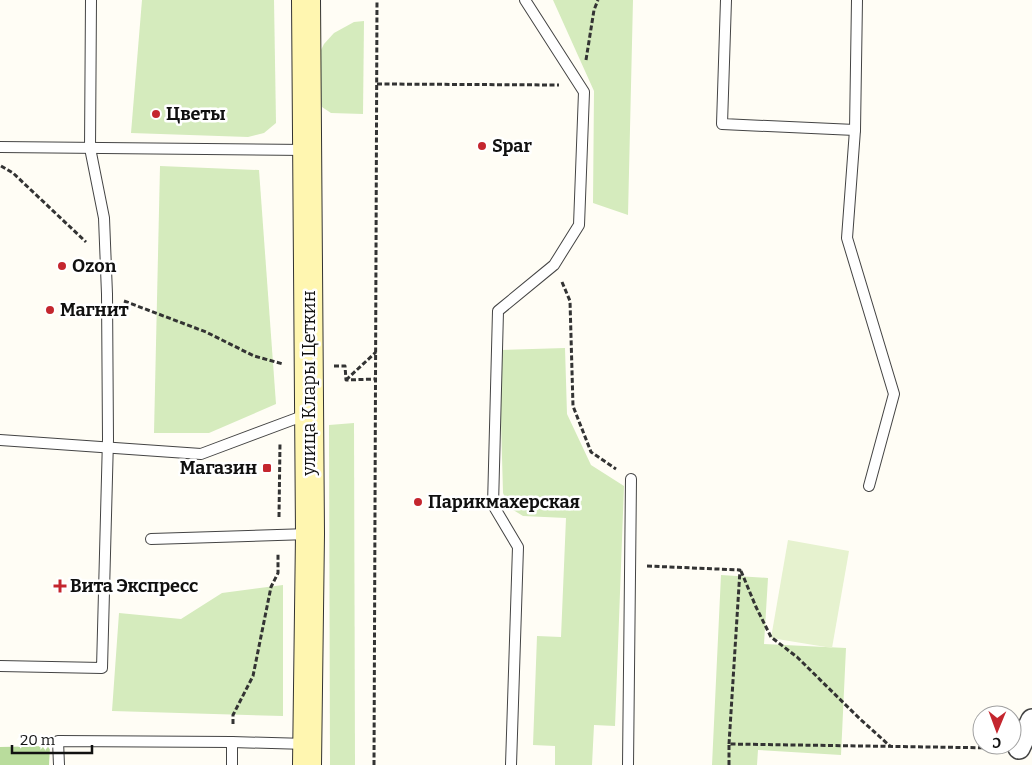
<svg xmlns="http://www.w3.org/2000/svg" width="1032" height="765" font-family="Bitter,serif">
<style>
.green{fill:#d5ebbd}
.forest{fill:#b9dc9c}
.pitch{fill:#e6f2cf}
.lines{fill:none;stroke-linecap:round;stroke-linejoin:round}
.lane-casing{stroke:#444;stroke-width:12}
.street-casing{stroke:#444;stroke-width:24}
.secondary-casing{stroke:#333;stroke-width:30}
.path{stroke:#333;stroke-width:3;stroke-dasharray:5 2.5;stroke-linecap:butt}
.lane{stroke:#fff;stroke-width:10}
.street{stroke:#fff;stroke-width:21}
.secondary{stroke:#fff6b0;stroke-width:28}
.poi-dot{fill:#c4262e;stroke:#fff;stroke-width:2}
.labels{text-anchor:middle;stroke-width:5;stroke-linejoin:round;paint-order:stroke}
.poi-label{font-size:18px;font-weight:bold;fill:#111;stroke:#fff;text-anchor:start}
.street-label{font-size:18px;fill:#111;stroke:#fff}
</style>
<rect width="100%" height="100%" fill="#fffdf5"/>
<g class="green">
<path d="M142,0h132l2,123 -12,10 -16,4 -117,-4z"/>
<path d="M553,0h80l-5,215 -35,-12 1,-112z"/>
<path d="M364,21l-1,93 -32,-1 -9,-6 -2,-7v-48l4,-8 10,-11 20,-11z"/>
<path d="M160,166l99,4 17,234 -67,29h-55z"/>
<path d="M565,348l2,66 24,51 33,21 -9,240 -21,-1 -2,40h-37v-19l-22,-1 4,-109 24,1 5,-119 -43,-2 -13,-8 -7,-15 -4,-143z"/>
<path d="M354,423l1,342h-25l-1,-340z"/>
<path d="M721,575l47,3 -4,66 82,4 -5,107 -83,-5 -1,15h-45z"/>
<path d="M283,585v131l-171,-5 7,-98 62,6 41,-26z"/>
</g>
<path class="forest" d="M50,746l-1,19h-49v-18z"/>
<path class="pitch" d="M788,540l61,11 -17,97 -61,-10z"/>
<g class="lines">
<g class="lane-casing">
<g id="lane">
<path d="M726,0l-4,124 133,6"/>
<path d="M857,0l-2,130 -8,108 47,156 -25,92"/>
<path d="M0,147l306,3"/>
<path d="M0,440l201,14 107,-40"/>
<path d="M151,539l158,-5"/>
<path d="M0,666l102,2 6,-229 -1,-145 -3,-76 -14,-70 1,-148"/>
<path d="M59,765l-1,-24 174,1 75,2"/>
<path d="M232,765v-23"/>
<path d="M511,765l7,-218 -25,-42 5,-194 56,-46 25,-40 5,-133 -59,-92"/>
<path d="M628,765l3,-286"/>
</g>
</g>
<g class="street-casing">
<path id="street" d="M1019,748l13,-28"/>
</g>
<g class="secondary-casing">
<path id="secondary" d="M306,0l4,534 -3,231"/>
</g>
<g class="path">
<path d="M586,60l8,-50 4,-10"/>
<path d="M377,84l182,1"/>
<path d="M1,166l12,7 73,69"/>
<path d="M562,282l8,19 3,105 18,46 25,17"/>
<path d="M124,301l82,31 48,24 29,8"/>
<path d="M334,366h11l1,14 29,-1"/>
<path d="M346,380l30,-28"/>
<path d="M279,517l1,-74"/>
<path d="M647,566l93,4 -11,174"/>
<path d="M741,571l15,36 15,30 26,20 63,62 30,27"/>
<path d="M233,724v-9l20,-39 18,-89 7,-14v-20"/>
<path d="M374,765l3,-765"/>
<path d="M729,765v-21l268,4"/>
</g>
<use href="#lane" class="lane"/>
<use href="#street" class="street"/>
<use href="#secondary" class="secondary"/>
</g>
<g class="poi-dot">
<circle cx="156" cy="114" r="5"/>
<circle cx="482" cy="146" r="5"/>
<circle cx="62" cy="266" r="5"/>
<circle cx="50" cy="310" r="5"/>
<rect x="262" y="463" width="10" height="10" rx="2.5"/>
<circle cx="418" cy="502" r="5"/>
<path d="M57.5 578.5h5v5h5v5h-5v5h-5v-5h-5v-5h5z"/>
</g>
<g class="labels">
<g class="poi-label">
<text x="166" y="120">Цветы</text>
<text x="492" y="152">Spar</text>
<text x="72" y="272">Ozon</text>
<text x="60" y="316">Магнит</text>
<text x="257" y="474" text-anchor="end">Магазин</text>
<text x="428" y="508">Парикмахерская</text>
<text x="70" y="592">Вита Экспресс</text>
</g>
<g class="street-label">
<text transform="translate(309 383) rotate(-90)" y="6">улица Клары Цеткин</text>
</g>
</g>
<g transform="translate(997 730) rotate(181)"><circle r="24" fill="#ffffff" stroke="#a0a0a0"/>
<path d="M0-4L9 19L0 12L-9 19Z" fill="#c4262e"/>
<text y="-8" font-size="14" font-weight="bold" text-anchor="middle" fill="#111111">С</text>
</g>
<path d="M12 745v8h80v-8" fill="none" stroke="#111111" stroke-width="2.5"/>
<text x="20" y="745" font-size="15" fill="#111111" stroke="#ffffff" stroke-width="4" paint-order="stroke">20 m</text>
</svg>
